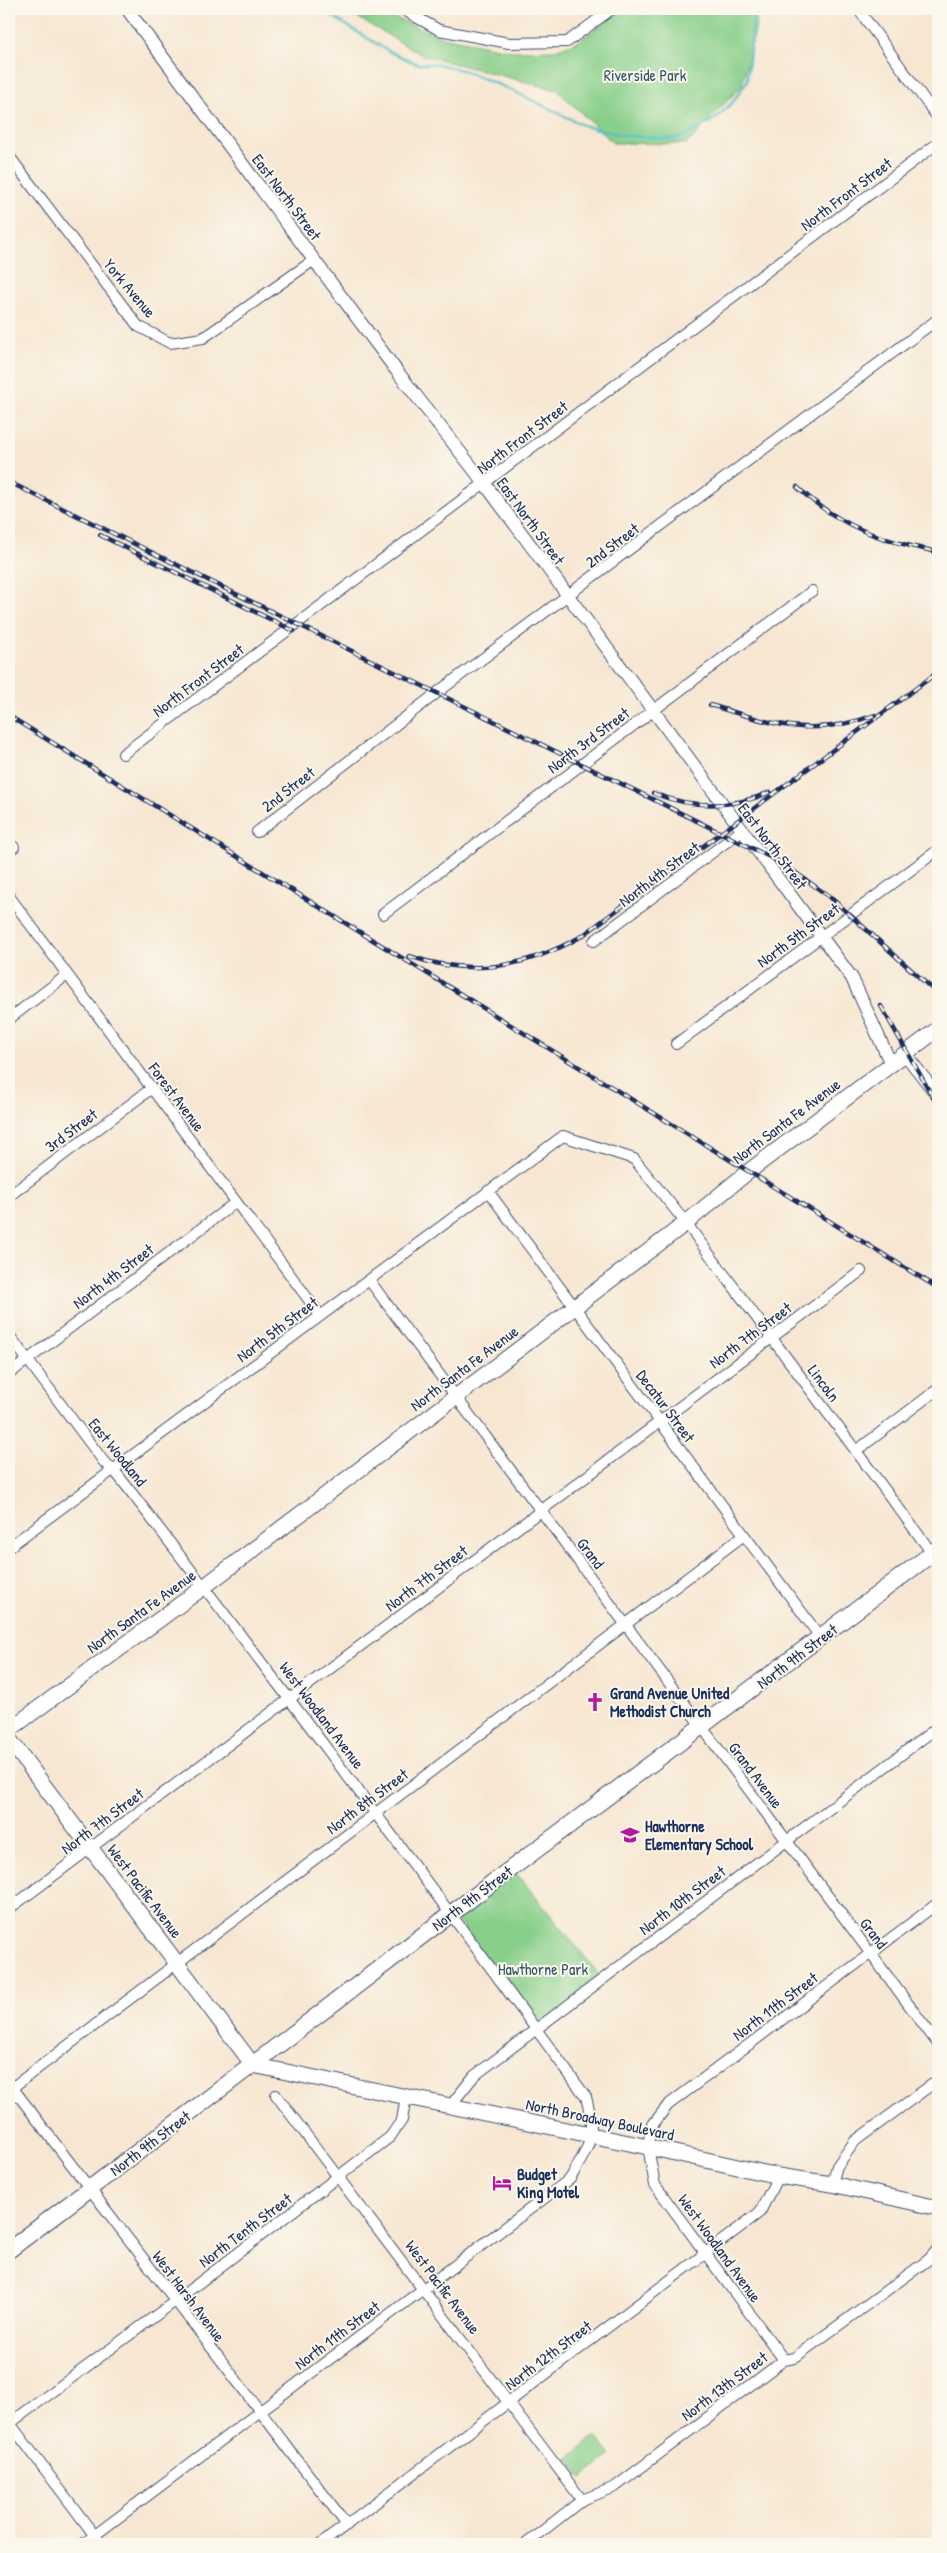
<svg xmlns="http://www.w3.org/2000/svg" width="947" height="2553" font-family="'Patrick Hand',sans-serif">
<style>
.green{fill:#88cf8a;stroke:#527f74}
.lines{fill:none;stroke-linecap:round;stroke-linejoin:round}
.stream{stroke:#50bec8;stroke-width:2.5}
.minor-casing{stroke:#3c4b6f;stroke-width:12}
.tertiary-casing{stroke:#3c4b6f;stroke-width:14}
.secondary-casing{stroke:#3c4b6f;stroke-width:17}
.primary-casing{stroke:#3c4b6f;stroke-width:18}
.minor{stroke:#fff;stroke-width:10}
.tertiary{stroke:#fff;stroke-width:12}
.secondary{stroke:#fff;stroke-width:15}
.primary{stroke:#fff;stroke-width:16}
.rail-casing{stroke:#1b2f5e;stroke-width:4.5}
.rail{stroke:#fbf7ec;stroke-width:2.5;stroke-dasharray:8;stroke-linecap:butt}
.labels{text-anchor:middle;stroke-width:4;stroke-linejoin:round;paint-order:stroke}
.park-label{font-size:16px;fill:#365769;stroke:#fbf7ec}
.street-label{font-size:16px;fill:#1b2f5e;stroke:#fbf7ec}
.poi-label{font-size:16px;font-weight:bold;fill:#1b2f5e;stroke:#fbf7ec;text-anchor:start}
</style>
<rect width="100%" height="100%" fill="#fbf7ec"/>
<filter id="ink" filterUnits="userSpaceOnUse"><feTurbulence type="fractalNoise" baseFrequency=".02" numOctaves="2"/><feDisplacementMap in="SourceGraphic" scale="10" xChannelSelector="R" yChannelSelector="G"/><feConvolveMatrix kernelMatrix="1 2 1 2 8 2 1 2 1" color-interpolation-filters="sRGB"/></filter>
<filter id="wash" filterUnits="userSpaceOnUse"><feTurbulence type="fractalNoise" baseFrequency=".0096" numOctaves="4" result="noise"/><feDisplacementMap in="SourceGraphic" scale="20" xChannelSelector="R" yChannelSelector="G"/><feGaussianBlur stdDeviation="1.12" result="paint"/><feColorMatrix in="noise" values="0 0 0 0 0 0 0 0 0 0 0 0 0 0 0 0 0 1.4 0 .05"/><feComposite in="paint" operator="in"/></filter>
<g filter="url(#wash)">
<rect width="100%" height="100%" fill="#f7e7d2"/>
<g class="green">
<path d="M343,9h37l10,7 52,21 71,14 42,-1 24,-9 44,-32h135l-3,22 -13,54 -55,59 -74,-1 -56,-53 -135,-35z"/>
<path d="M512,1868l91,111 -67,50 -84,-116z"/>
<path d="M596,2436l15,20 -29,22 -14,-20z"/>
</g>
<g class="lines">
<path class="stream" d="M320,9l70,43 28,12h20l27,7 44,18 76,37 37,9 46,4 15,-2 32,-18 17,-16 15,-22 7,-72"/>
</g>
</g>
<g filter="url(#ink)">
<g class="lines">
<g class="minor-casing">
<g id="minor">
<path d="M402,9l37,21 70,13 58,-1 45,-33"/>
<path d="M858,9l80,109"/>
<path d="M9,156l129,170 32,17 33,-5 111,-78"/>
<path d="M123,754l815,-611"/>
<path d="M257,832l185,-143 496,-370"/>
<path d="M9,850l5,-3"/>
<path d="M9,896l311,419"/>
<path d="M383,914l429,-323"/>
<path d="M594,941l147,-110"/>
<path d="M9,1019l58,-44"/>
<path d="M676,1044l262,-194"/>
<path d="M488,1191l333,447"/>
<path d="M9,1196l143,-108"/>
<path d="M369,1280l569,764"/>
<path d="M9,1335l95,127 10,8c160,207 317,416 472,627 11,40 4,47 -16,82l-487,365"/>
<path d="M9,1374l227,-172"/>
<path d="M856,1451l82,-62"/>
<path d="M9,1547l554,-411 71,23 52,64 252,338"/>
<path d="M9,1909l852,-638"/>
<path d="M9,2083l338,442"/>
<path d="M9,2090l735,-555"/>
<path d="M276,2095l306,405"/>
<path d="M451,2105l23,-29 464,-349"/>
<path d="M832,2184l5,-18 18,-25 83,-61"/>
<path d="M784,2360l-129,-175 -7,-38 3,-20 17,-22 270,-202"/>
<path d="M9,2422l92,122"/>
<path d="M9,2424l165,-122 216,-165 12,-17 4,-23"/>
<path d="M321,2544l439,-332 18,-36"/>
<path d="M526,2544l56,-44 33,-13 169,-127 10,-2 134,-98 10,-11"/>
</g>
</g>
<g class="tertiary-casing">
<g id="tertiary">
<path d="M127,9l269,361 89,114 367,494 39,86"/>
<path d="M905,1054l33,42"/>
</g>
</g>
<g class="secondary-casing">
<g id="secondary">
<path d="M9,1730l196,-144 481,-363 58,-48 194,-146"/>
<path d="M9,1739l244,326 395,82 130,29 54,8 106,24"/>
</g>
</g>
<g class="primary-casing">
<path id="primary" d="M9,2250l443,-337 486,-364"/>
</g>
<use href="#minor" class="minor"/>
<use href="#tertiary" class="tertiary"/>
<use href="#secondary" class="secondary"/>
<use href="#primary" class="primary"/>
<g class="rail-casing">
<g id="rail">
<path d="M9,482l773,381 48,34 108,97"/>
<path d="M797,487c43,40 85,54 141,65"/>
<path d="M100,535l194,96"/>
<path d="M710,705c64,19 99,34 165,10"/>
<path d="M9,716l929,572"/>
<path d="M653,793c37,15 79,16 117,-1"/>
<path d="M409,956c63,21 116,12 173,-20l356,-264"/>
<path d="M881,1006l57,100"/>
</g>
</g>
<use href="#rail" class="rail"/>
</g>
</g>
<defs>
<g id="church-bare" transform="scale(1.5)"><path d="M-1.2-6h2.4v3.5h3.3v2.4h-3.3V6h-2.4V-.1h-3.3v-2.4h3.3Z" fill="#b5179e" stroke="#fbf7ec" stroke-width="2.5" paint-order="stroke"/></g>
<g id="school-bare" transform="scale(1.5)"><path d="M0-5L7-2L0 1L-7-2ZM-4 1L0 2.5L4 1V4Q0 6-4 4Z" fill="#b5179e" stroke="#fbf7ec" stroke-width="2.5" paint-order="stroke"/></g>
<g id="hotel-bare" transform="scale(1.5)"><path d="M-6-4.5h1.5V1H6V5H4.5V3h-9V5H-6ZM-4 0a1.8 1.8 0 1 1 3.6 0ZM.5 0V-2.5h3Q6-2.5 6 0Z" fill="#b5179e" stroke="#fbf7ec" stroke-width="2.5" paint-order="stroke"/></g>
</defs>
<g fill-rule="evenodd">
<use href="#church-bare" x="595" y="1702"/>
<use href="#school-bare" x="630" y="1835"/>
<use href="#hotel-bare" x="502" y="2183"/>
</g>
<g class="labels">
<g class="park-label">
<text x="645" y="81">Riverside Park</text>
<text x="543" y="1975">Hawthorne Park</text>
</g>
<g class="street-label">
<text transform="translate(846 194) rotate(-37)" y="6">North Front Street</text>
<text transform="translate(287 197) rotate(53)" y="6">East North Street</text>
<text transform="translate(130 288) rotate(50)" y="6">York Avenue</text>
<text transform="translate(522 437) rotate(-37)" y="6">North Front Street</text>
<text transform="translate(531 521) rotate(54)" y="6">East North Street</text>
<text transform="translate(612 545) rotate(-37)" y="6">2nd Street</text>
<text transform="translate(198 680) rotate(-37)" y="6">North Front Street</text>
<text transform="translate(588 740) rotate(-37)" y="6">North 3rd Street</text>
<text transform="translate(288 789) rotate(-38)" y="6">2nd Street</text>
<text transform="translate(773 846) rotate(53)" y="6">East North Street</text>
<text transform="translate(659 874) rotate(-37)" y="6">North 4th Street</text>
<text transform="translate(798 935) rotate(-36)" y="6">North 5th Street</text>
<text transform="translate(177 1097) rotate(53)" y="6">Forest Avenue</text>
<text transform="translate(786 1121) rotate(-37)" y="6">North Santa Fe Avenue</text>
<text transform="translate(71 1130) rotate(-37)" y="6">3rd Street</text>
<text transform="translate(113 1276) rotate(-37)" y="6">North 4th Street</text>
<text transform="translate(277 1329) rotate(-37)" y="6">North 5th Street</text>
<text transform="translate(750 1335) rotate(-37)" y="6">North 7th Street</text>
<text transform="translate(464 1368) rotate(-37)" y="6">North Santa Fe Avenue</text>
<text transform="translate(824 1383) rotate(53)" y="6">Lincoln</text>
<text transform="translate(666 1406) rotate(53)" y="6">Decatur Street</text>
<text transform="translate(118 1452) rotate(51)" y="6">East Woodland</text>
<text transform="translate(591 1553) rotate(53)" y="6">Grand</text>
<text transform="translate(426 1578) rotate(-37)" y="6">North 7th Street</text>
<text transform="translate(141 1611) rotate(-36)" y="6">North Santa Fe Avenue</text>
<text transform="translate(797 1656) rotate(-37)" y="6">North 9th Street</text>
<text transform="translate(322 1715) rotate(53)" y="6">West Woodland Avenue</text>
<text transform="translate(756 1775) rotate(53)" y="6">Grand Avenue</text>
<text transform="translate(367 1801) rotate(-37)" y="6">North 8th Street</text>
<text transform="translate(102 1821) rotate(-37)" y="6">North 7th Street</text>
<text transform="translate(145 1891) rotate(53)" y="6">West Pacific Avenue</text>
<text transform="translate(472 1898) rotate(-37)" y="6">North 9th Street</text>
<text transform="translate(682 1900) rotate(-37)" y="6">North 10th Street</text>
<text transform="translate(874 1933) rotate(53)" y="6">Grand</text>
<text transform="translate(775 2006) rotate(-37)" y="6">North 11th Street</text>
<text transform="translate(600 2119) rotate(12)" y="6">North Broadway Boulevard</text>
<text transform="translate(150 2143) rotate(-37)" y="6">North 9th Street</text>
<text transform="translate(245 2230) rotate(-37)" y="6">North Tenth Street</text>
<text transform="translate(720 2248) rotate(54)" y="6">West Woodland Avenue</text>
<text transform="translate(443 2287) rotate(53)" y="6">West Pacific Avenue</text>
<text transform="translate(189 2296) rotate(53)" y="6">West Harsh Avenue</text>
<text transform="translate(337 2335) rotate(-37)" y="6">North 11th Street</text>
<text transform="translate(548 2355) rotate(-37)" y="6">North 12th Street</text>
<text transform="translate(724 2386) rotate(-37)" y="6">North 13th Street</text>
</g>
<g class="poi-label">
<text x="610" y="1699">Grand Avenue United<tspan x="610" dy="18">Methodist Church</tspan></text>
<text x="645" y="1832">Hawthorne<tspan x="645" dy="18">Elementary School</tspan></text>
<text x="517" y="2180">Budget<tspan x="517" dy="18">King Motel</tspan></text>
</g>
</g>
<rect width="947" height="2553" fill="none" stroke="#fbf7ec" stroke-width="30"/>
</svg>
